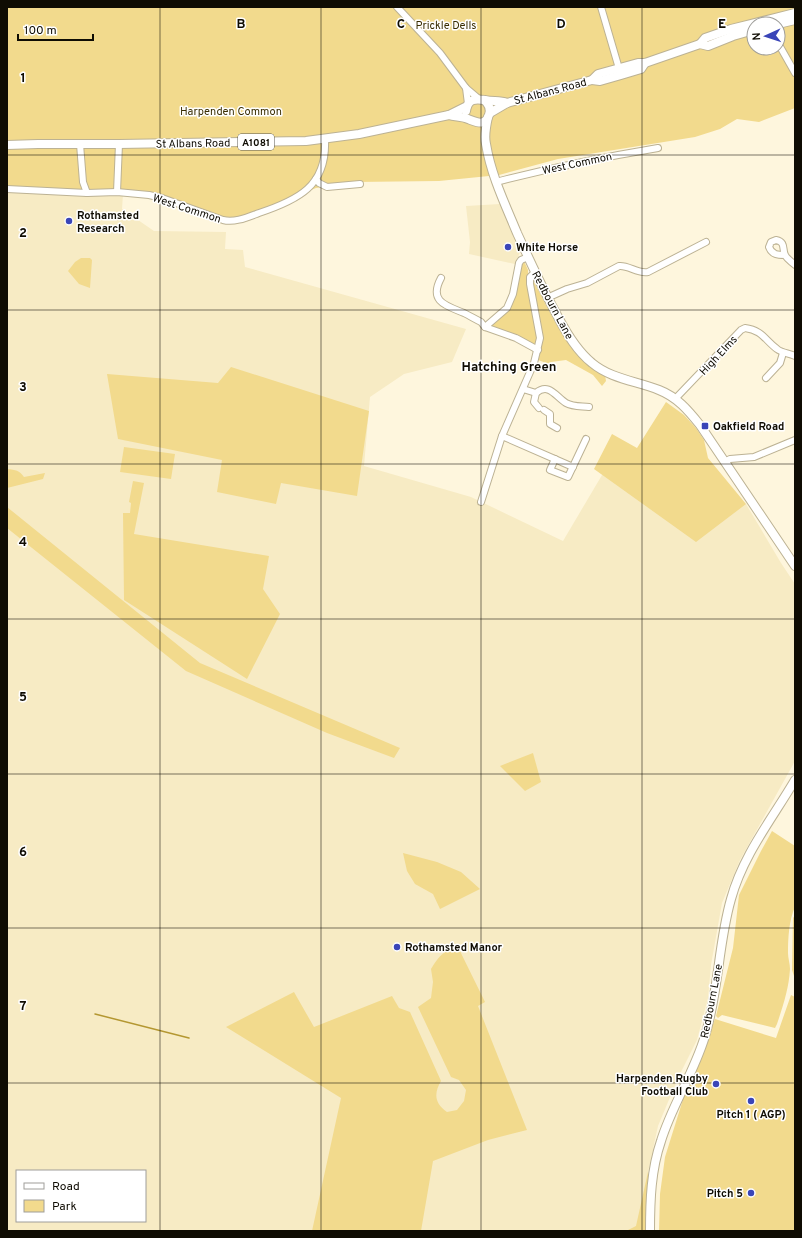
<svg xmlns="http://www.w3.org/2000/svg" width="802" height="1238" font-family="Overpass,sans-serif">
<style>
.built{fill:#f7ebc4;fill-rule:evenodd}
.green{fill:#f2da8d;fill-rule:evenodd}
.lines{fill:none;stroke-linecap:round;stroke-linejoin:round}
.stream{stroke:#b49731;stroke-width:1.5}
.minor-casing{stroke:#bcb294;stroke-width:8}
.major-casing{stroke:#bcb294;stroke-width:10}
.minor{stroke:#fff;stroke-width:6}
.major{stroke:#fff;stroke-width:8}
.grid{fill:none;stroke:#0f0c03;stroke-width:1;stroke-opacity:0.55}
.poi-dot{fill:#3a45b8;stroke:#fff;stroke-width:1.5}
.labels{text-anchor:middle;stroke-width:3;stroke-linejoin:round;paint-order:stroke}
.shield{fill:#fff;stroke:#57554f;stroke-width:1}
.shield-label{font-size:10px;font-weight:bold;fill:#0f0c03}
.park-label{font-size:11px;fill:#3a2e02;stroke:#fff}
.street-label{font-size:11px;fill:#0f0c03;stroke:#fff}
.poi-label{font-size:11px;font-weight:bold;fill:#0f0c03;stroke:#fff;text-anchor:start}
.quarter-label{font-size:13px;font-weight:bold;fill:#0f0c03;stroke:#fff}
.grid-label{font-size:13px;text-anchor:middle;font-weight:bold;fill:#0f0c03;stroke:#fff;stroke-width:3;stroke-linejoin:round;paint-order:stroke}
</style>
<rect width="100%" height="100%" fill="#fef6dd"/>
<g class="built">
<path d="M7,192l116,2 -1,15 32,22 72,1 -1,17 18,1 2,17 221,62 -14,33 -48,12 -34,23 -6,69 107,31 92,44 55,-93 128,56 35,59 14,21v177l-55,99 -18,43 -11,62 -3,33 -11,42 -19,38 -20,48 -10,46v59h-641zM17,1171h128v50h-128z"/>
<path d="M500,204l21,46 -6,14 -46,-10 1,-12 -4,-36z"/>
</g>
<g class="green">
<path d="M7,7h788v101l-36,14 -22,-3 -17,10 -25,8 -137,22 -59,16 -60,6 -84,1 -39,6 -45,18 -32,12h-12l-86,-27 -19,-2 -31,1 -84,-2zM754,24h24v24h-24z"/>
<path d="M81,258h9l2,2 -2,28 -11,-4 -11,-13 7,-9z"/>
<path d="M524,261l4,9v16l10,55 -1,5 -46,-18 -1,-2 19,-16 12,-47z"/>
<path d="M533,280c19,35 35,76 72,95l1,6 -4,5 -9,-11 -27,-15 -15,2 -2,2 -11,-4 3,-13 1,-7 -11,-59z"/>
<path d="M231,367l138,44 -12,85 -76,-13 -5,21 -59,-12 5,-32 -104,-21 -11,-65 111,9z"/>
<path d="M666,402l18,13 12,13 8,12 4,18 38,46 -50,38 -102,-73 18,-35 25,14z"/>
<path d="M124,447l51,7 -4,25 -51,-7z"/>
<path d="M7,469c9,1 12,1 17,8l21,-4 -2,6 -36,9z"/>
<path d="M133,481l11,2 -10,51 135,22 -6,33 17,25 -33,65 -123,-79 -1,-87h7l1,-10 -2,-1z"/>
<path d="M7,507l193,156 200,85 -6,10 -67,-25 -141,-62 -179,-143z"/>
<path d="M533,753l8,29 -16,9 -25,-25z"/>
<path d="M772,831l23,15v61c-6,13 -7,31 -7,46 0,5 2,11 2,16 -1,19 -7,37 -13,55l-2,4 -45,-11 -8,-2 -4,3 -2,-2 17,-68 6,-53 22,-44z"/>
<path d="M403,853l34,9 24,10 19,17 -40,20 -7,-15 -18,-10 -8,-13z"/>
<path d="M795,915v64l-3,-9 1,-52z"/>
<path d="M457,945l28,57 -7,4 49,124 -39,10 -55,21 -12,70h-109l29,-133 -115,-71 68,-35 20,35 78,-31 7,12 11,4 31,69c-7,12 -7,22 6,31l10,-2 7,-9 2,-11 -7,-10 -8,-3 -33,-70 13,-9 2,-16 -2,-13c8,-13 12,-17 26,-24z"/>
<path d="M791,995l4,2v234h-136l1,-37 5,-37 20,-64 30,-74 61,19z"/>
<path d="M648,1172v59h-22l10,-5z"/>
</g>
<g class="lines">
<path class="stream" d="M95,1014l94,24"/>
<g class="minor-casing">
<g id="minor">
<path d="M397,7l43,46 26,35 13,11"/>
<path d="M601,7l19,65"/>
<path d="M778,43l17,30"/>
<path d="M466,88l2,16"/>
<path d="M80,144l3,38 4,11"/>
<path d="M316,179l3,4 8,4 33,-3"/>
<path d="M496,182c54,-14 108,-25 162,-34"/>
<path d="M7,189l80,4 30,-1 32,3 13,3 61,22c12,3 25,-3 36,-7 39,-13 68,-27 66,-73"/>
<path d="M117,192l2,-48"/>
<path d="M785,255c-7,0 -13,0 -16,-8l2,-5 5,-2c10,2 6,9 9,15 2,4 7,7 10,10"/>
<path d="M441,278c-13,24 6,28 23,35 6,3 11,6 17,9l4,5 31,11 22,12"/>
<path d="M547,298l20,-9 20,-6 32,-17c10,-1 18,8 29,6l58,-30"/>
<path d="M485,327l22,-19 6,-14 6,-31 2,-3 7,-3"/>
<path d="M766,378l14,-15 3,-10"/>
<path d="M523,389l13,4 -2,9 5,6"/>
<path d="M536,393c13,-11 20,4 30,10 7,4 16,3 23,4"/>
<path d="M675,399l66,-69 4,-2c17,2 20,12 32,21 5,4 12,4 18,7"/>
<path d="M544,410l6,4v10l7,4"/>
<path d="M502,436l71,31"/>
<path d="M555,459l-5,11 18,7 18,-38"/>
<path d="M724,462l6,-3 24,-2 41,-17"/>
<path d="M481,502l21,-66 32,-73 6,-25 -10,-54v-7l5,-5"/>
</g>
</g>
<g class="major-casing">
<g id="major">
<path d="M778,24l17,-4"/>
<path d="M700,44l5,-6 26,-9 64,-16"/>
<path d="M592,80l8,1 21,-6 20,-6 4,-6"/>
<path d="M466,111c2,-13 9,-12 19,-11 8,2 14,0 22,3"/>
<path d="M490,113l17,-10 85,-23 6,-6 40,-11h7l55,-19 8,2 25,-10 21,-6"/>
<path d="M449,115c6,2 13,1 19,4 8,3 17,8 21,-4 2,-6 0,-11 -5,-15"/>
<path d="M488,117c-2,9 -4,19 -2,27 5,31 19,60 31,89 13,28 26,57 41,84 9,17 19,34 34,46 19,16 45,18 67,27 18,7 29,20 41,35l95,141"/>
<path d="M7,145l31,-1h81l187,-3 53,-7 90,-19 18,-9"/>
<path d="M650,1231c0,-30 1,-61 11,-90 11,-36 33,-68 44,-105 14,-45 13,-92 26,-137 12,-44 41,-80 64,-119"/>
</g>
</g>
<use href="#minor" class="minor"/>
<use href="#major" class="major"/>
</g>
<path class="grid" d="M160,7v1224M321,7v1224M481,7v1224M642,7v1224M7,155h788M7,310h788M7,464h788M7,619h788M7,774h788M7,928h788M7,1083h788"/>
<g class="poi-dot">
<circle cx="69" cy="221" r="4"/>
<circle cx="508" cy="247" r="4"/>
<rect x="701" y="422" width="8" height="8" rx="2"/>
<circle cx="397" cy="947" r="4"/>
<circle cx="716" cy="1084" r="4"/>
<circle cx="751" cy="1101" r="4"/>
<circle cx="751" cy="1193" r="4"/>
</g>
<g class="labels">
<rect class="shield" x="238" y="134" width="36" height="16" rx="3"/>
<g class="shield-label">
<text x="256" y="146">A1081</text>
</g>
<g class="park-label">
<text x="446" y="29">Prickle Dells</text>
<text x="231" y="115">Harpenden Common</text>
</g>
<g class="street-label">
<text transform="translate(550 91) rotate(-15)" y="4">St Albans Road</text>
<text transform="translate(193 143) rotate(-1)" y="4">St Albans Road</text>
<text transform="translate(577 163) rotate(-12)" y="4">West Common</text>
<text transform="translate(187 208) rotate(18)" y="4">West Common</text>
<text transform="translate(553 305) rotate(62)" y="4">Redbourn Lane</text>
<text transform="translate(718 355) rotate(-47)" y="4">High Elms</text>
<text transform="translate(711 1001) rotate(-79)" y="4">Redbourn Lane</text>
</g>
<g class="poi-label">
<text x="77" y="219">Rothamsted<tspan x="77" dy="13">Research</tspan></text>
<text x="516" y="251">White Horse</text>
<text x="713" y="430">Oakfield Road</text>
<text x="405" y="951">Rothamsted Manor</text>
<text x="708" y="1082" text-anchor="end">Harpenden Rugby<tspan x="708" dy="13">Football Club</tspan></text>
<text x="751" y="1118" text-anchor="middle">Pitch 1 ( AGP)</text>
<text x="743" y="1197" text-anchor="end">Pitch 5</text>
</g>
<g class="quarter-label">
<text x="509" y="371">Hatching Green</text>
</g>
</g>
<g class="grid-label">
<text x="241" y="28">B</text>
<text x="401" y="28">C</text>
<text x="561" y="28">D</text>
<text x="722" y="28">E</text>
<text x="23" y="82">1</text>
<text x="23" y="237">2</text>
<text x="23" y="391">3</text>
<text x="23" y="546">4</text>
<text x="23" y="701">5</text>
<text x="23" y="856">6</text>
<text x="23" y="1010">7</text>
</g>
<rect width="802" height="1238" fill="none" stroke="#0f0c03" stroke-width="16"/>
<rect x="16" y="1170" width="130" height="52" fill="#ffffff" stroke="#9f9e9a"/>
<rect x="24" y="1183" width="20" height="6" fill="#ffffff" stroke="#9f9e9a"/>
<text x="52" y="1190" font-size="12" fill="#0f0c03">Road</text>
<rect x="24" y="1200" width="20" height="12" fill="#f2da8d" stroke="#9f9e9a"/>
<text x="52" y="1210" font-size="12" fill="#0f0c03">Park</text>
<g transform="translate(766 36) rotate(267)"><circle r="19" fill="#ffffff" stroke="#9f9e9a"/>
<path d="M0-3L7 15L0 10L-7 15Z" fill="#3a45b8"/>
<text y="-6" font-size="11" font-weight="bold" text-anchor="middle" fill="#0f0c03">N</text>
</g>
<path d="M18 34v6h75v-6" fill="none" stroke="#0f0c03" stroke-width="2"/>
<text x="24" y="34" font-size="12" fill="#0f0c03" stroke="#ffffff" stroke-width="3" paint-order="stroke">100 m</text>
</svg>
